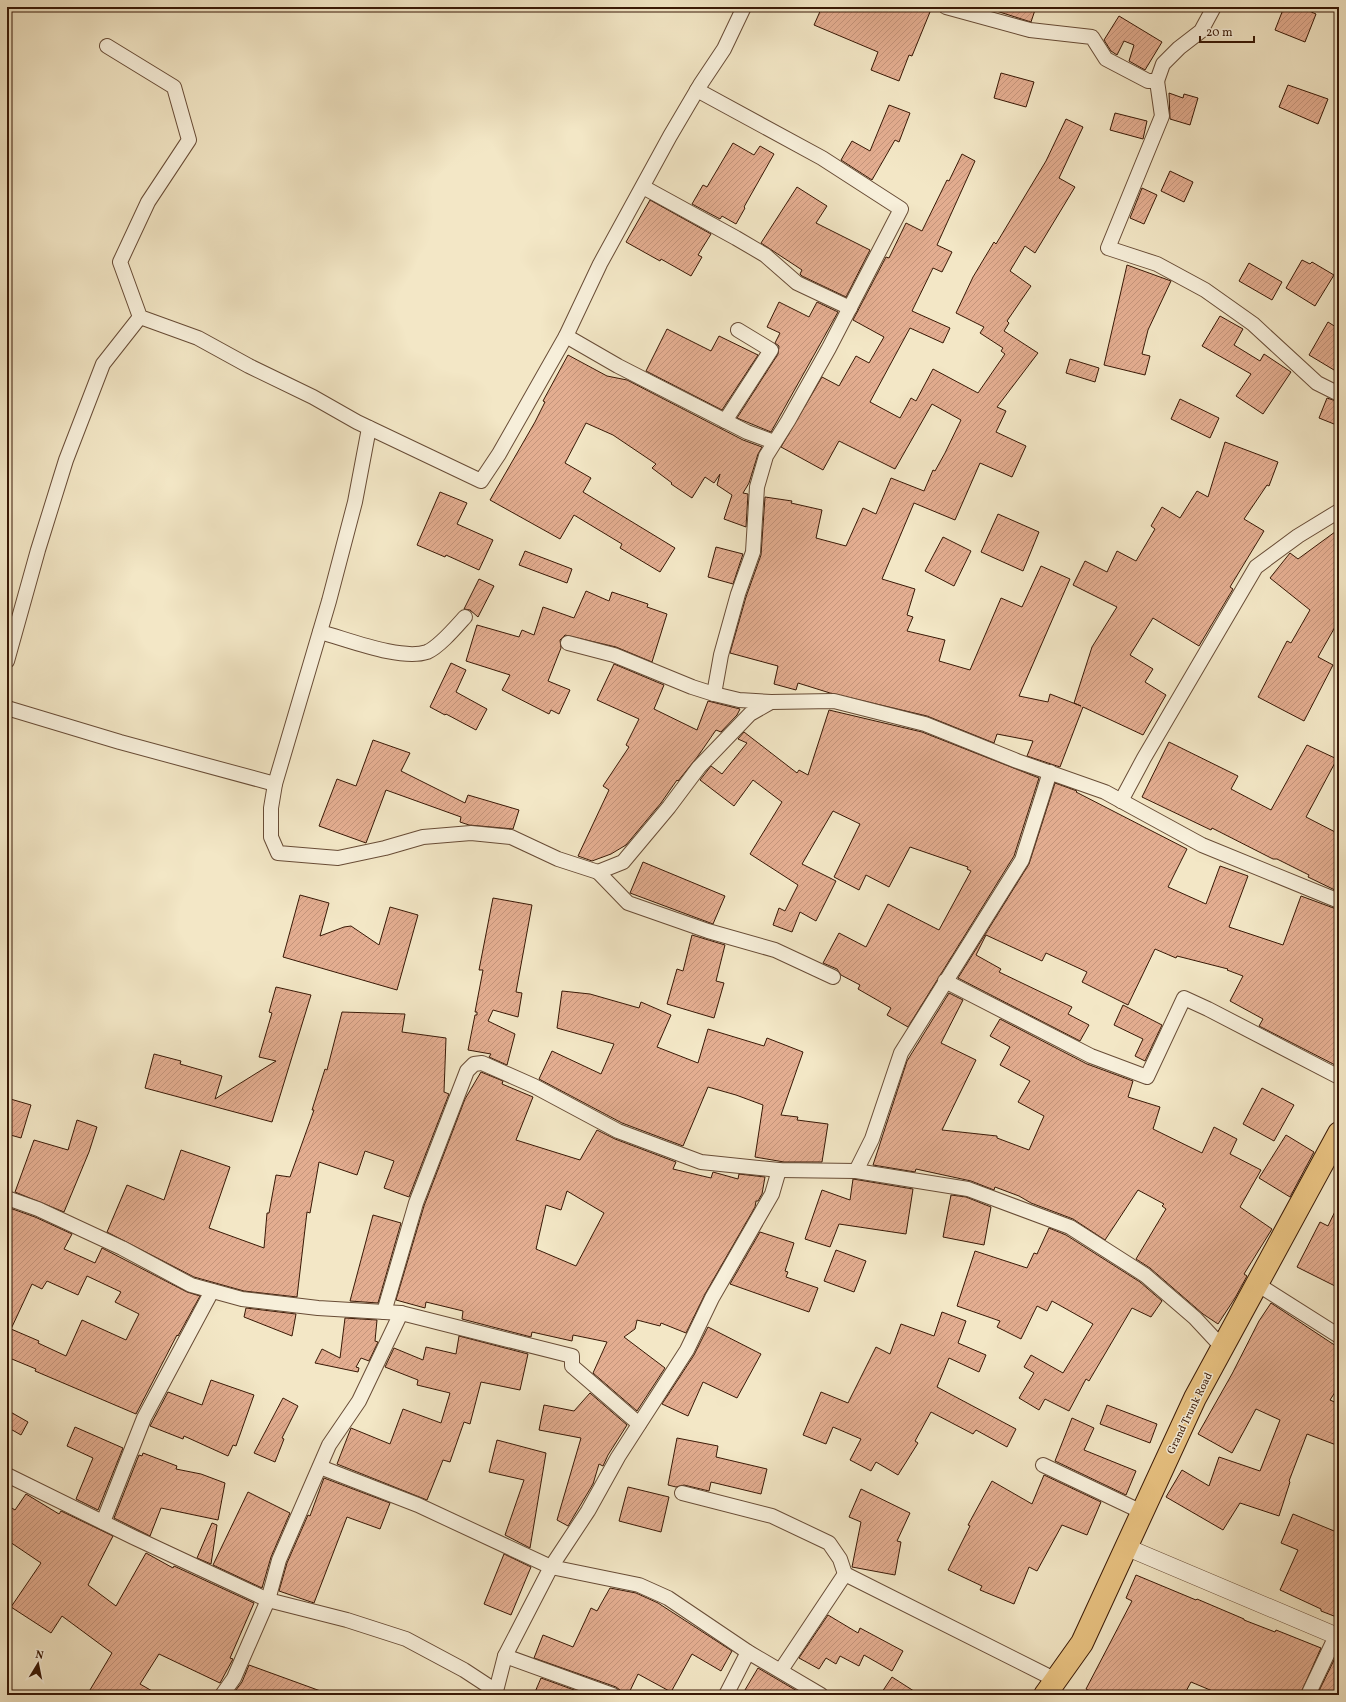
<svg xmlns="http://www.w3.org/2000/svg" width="1346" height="1702" font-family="Vollkorn,serif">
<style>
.building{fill:url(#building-hatch);stroke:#391906;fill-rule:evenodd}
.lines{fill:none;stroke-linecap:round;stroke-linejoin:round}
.minor-casing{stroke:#684c36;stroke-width:16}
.tertiary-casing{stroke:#684c36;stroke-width:18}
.primary-casing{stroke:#391906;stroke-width:24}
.minor{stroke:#f7efda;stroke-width:14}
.tertiary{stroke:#f7efda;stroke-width:17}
.primary{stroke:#eac483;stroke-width:22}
.labels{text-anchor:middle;stroke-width:3;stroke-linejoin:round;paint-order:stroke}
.street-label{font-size:11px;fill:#391906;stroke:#f7efda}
</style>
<defs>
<pattern id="building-hatch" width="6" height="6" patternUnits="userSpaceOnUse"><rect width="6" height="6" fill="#e3ad90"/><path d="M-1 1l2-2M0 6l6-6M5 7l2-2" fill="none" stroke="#c4947b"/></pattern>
</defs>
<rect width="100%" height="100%" fill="#f3e7c6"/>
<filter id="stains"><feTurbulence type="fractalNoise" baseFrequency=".005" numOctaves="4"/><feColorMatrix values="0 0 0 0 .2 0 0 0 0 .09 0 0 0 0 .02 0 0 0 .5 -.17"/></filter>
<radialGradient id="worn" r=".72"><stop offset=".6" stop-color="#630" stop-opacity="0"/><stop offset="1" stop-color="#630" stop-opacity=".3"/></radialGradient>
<g class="building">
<path d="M822,7h96l12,5 -18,44 -3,-1 -10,26 -28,-11 7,-18 -64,-27z"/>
<path d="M990,7h46l-5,15 -41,-13z"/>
<path d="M1284,7h16l16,7 -11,28 -30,-12z"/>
<path d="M1119,16l43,26 -17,28 -16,-9 5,-16 -10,-4 -7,14 -6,-4 -7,-11z"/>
<path d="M1001,73l33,9 -8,25 -32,-9z"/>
<path d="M1288,85l40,14 -10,25 -39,-17z"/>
<path d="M1169,93l14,5 1,-4 14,4 -8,27 -20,-6z"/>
<path d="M889,105l21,8 -11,29 -4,-2 -23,40 -31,-20 11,-19 18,10z"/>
<path d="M1115,113l32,8 -4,18 -33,-9z"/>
<path d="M1066,119l17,8 -24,51 16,9 -40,66 -10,-7 -15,25 21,15 -24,35 2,2 -5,8 34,22 -41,54 9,4 -10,21 30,14 -14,31 -32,-14 -25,57 -41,-17 -32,76 33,10 -8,26 6,2 -6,14 38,9 -6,21 31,9 31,-72 21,9 19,-41 29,13 -51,117 29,6 2,-8 31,12 -7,-3 18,-56 25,-40 -44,-22 12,-24 22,11 10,-21 19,10 19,-32 -4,-3 11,-19 18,11 17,-27 11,6 17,-55 53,20 -9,24 -2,-1 -23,34 20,12 -34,56 3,2 -34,57 -46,-28 -23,37 23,14 -8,13 21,13 -23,40 -60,-28 -23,60 -33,-11 6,-15 -36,-7 -3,9 -67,-27 -97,-23 -32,-10 -2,7 -22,-6 4,-18 -48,-13 16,-56 15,-42 4,-58 27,4 -1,2 31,7 -6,28 30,8 17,-38 13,6 15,-36 33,13 9,-21 2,1 10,-18 16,-33 -29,-16 -37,65 -56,-28 -16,29 -42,-23 41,-70 17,9 17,-30 13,7 15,-26 -31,-17 33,-63 3,1 17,-35 16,8 25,-51 2,1 13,-27 13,7 -38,84 15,7 -10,20 -9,-4 -21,43 38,17 -7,15 -33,-15 -40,74 30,16 11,-20 5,3 17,-32 45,24 27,-39 -4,-3 2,-3 -23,-15 4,-6 -28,-14 17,-36 21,-35 2,2 50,-83z"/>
<path d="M733,143l21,12 6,-9 14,8 -30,53 1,1 -9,16 -14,-8 -2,3 -28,-15 11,-19 4,2z"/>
<path d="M1170,171l23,11 -9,20 -23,-11z"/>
<path d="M797,187l30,19 -11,17 54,27 -24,47 -44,-21 -2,-2 2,-4 -41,-27z"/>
<path d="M1142,188l15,7 -13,29 -14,-6z"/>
<path d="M650,200l61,34 -13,21 4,2 -11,19 -30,-17 -1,2 -34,-19z"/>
<path d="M1302,260l8,4 2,-2 22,13 -19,31 -29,-18z"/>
<path d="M1249,263l33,19 -10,18 -33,-19z"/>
<path d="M1127,265l44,16 -23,49 -6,24 8,2 -5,19 -41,-10z"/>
<path d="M779,302l30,15 8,-15 21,10 -67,120 -34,-14 41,-64 1,-8 -4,-3 5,-10 -13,-6z"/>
<path d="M1220,316l23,13 -9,16 26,16 4,-7 27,18 -28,42 -27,-18 15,-22 -49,-28z"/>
<path d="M1328,322l11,7v44l-30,-18z"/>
<path d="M667,329l44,22 8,-15 39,19 -36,55 -76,-39z"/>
<path d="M568,355l39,21 20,4 116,60 19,7 -4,7 -9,29 -6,10 5,1 -2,33 -22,-8 8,-24 -15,-10 3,-11 -6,9 -9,-6 -13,21 -21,-14 1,-1 -20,-15 4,-4 -43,-29 -27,-12 -21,40 26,15 -8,14 92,56 -15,24 -40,-24 2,-4 -48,-29 -14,24 -70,-39 45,-78 10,-20 -2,-1z"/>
<path d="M1070,359l29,9 -4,14 -29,-9z"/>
<path d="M1327,398l12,4v24l-20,-8z"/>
<path d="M1180,399l39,19 -9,20 -39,-19z"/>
<path d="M440,492l27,11 -10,21 36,16 -14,30 -33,-15 -1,2 -28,-12z"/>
<path d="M998,514l41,18 -16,39 -42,-19z"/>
<path d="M1339,529v91l-21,37 15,8 -29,56 -46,-24 29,-56 4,2 19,-33 -40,-32 20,-25 8,6z"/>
<path d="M943,537l28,14 -17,35 -29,-15z"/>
<path d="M716,547l27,7 -10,30 -25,-7z"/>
<path d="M525,551l47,18 -5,14 -48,-18z"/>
<path d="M479,579l15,7 -16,31 -8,-7 -6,-1z"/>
<path d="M586,591l23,10 3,-9 36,12 -1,3 20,7 -15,48 -36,-15 -51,-12 -5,5 1,8 -13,33 22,9 -11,24 -8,-4 -2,4 -47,-24 8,-15 -44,-14 11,-36 42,12 3,-7 12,5 9,-28 31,11z"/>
<path d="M451,663l15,7 -10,22 31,17 -11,21 -30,-16 -1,1 -15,-8z"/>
<path d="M614,664l50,21 -10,24 43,21 11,-29 32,8 -3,6 -16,17 -5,-2 -18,26 -20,25 -1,-1 -16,23 -35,42 -15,9 -19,7 -14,-5 31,-66 -6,-4 26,-39 -3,-2 13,-26 -42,-19z"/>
<path d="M829,710l93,22 117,46 -25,78 -106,171 -21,-12 4,-7 -33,-19 2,-4 -19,-10 -4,-6 -14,-6 16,-30 27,14 22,-43 51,26 32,-59 -4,-2 1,-2 -58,-20 -21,40 -23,-12 -7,15 -25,-13 26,-53 -27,-13 -31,53 34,17 -20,40 -16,-9 -8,20 -19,-7 6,-17 6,3 13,-26 -48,-31 32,-52 -29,-22 -19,26 -34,-26 11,-14 11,8 25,-31 -9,-4 6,-7 53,41 2,-3 9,5z"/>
<path d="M373,740l37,13 -9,18 64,32 3,-8 51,15 -6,19 -44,-4 -9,-3 1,-5 -75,-27 -20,53 -47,-17 18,-47 19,7z"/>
<path d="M1169,742l69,34 -7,13 40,21 36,-65 30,14 -31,58 33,17v58l-31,-15 1,-2 -32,-16h-4l-61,-31 -1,2 -69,-33z"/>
<path d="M1055,783l22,8 -1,1 111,57 -19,38 38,17 14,-38 28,10 -19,51 54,18 18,-49 38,14v157l-80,-41 4,-7 -33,-18 13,-25 -16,-6 1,-1 -51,-13 -1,2 -21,-9 -27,56 -46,-23 5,-10 -41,-19 -4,8 -56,-26 -10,20 25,14 -2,3 73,35 -4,7 21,11 -9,16 -122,-63 71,-114z"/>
<path d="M643,862l82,34 -12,28 -83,-31z"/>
<path d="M300,895l29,8 -9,33 24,-9 7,-1 28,19 11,-38 28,8 -21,75 -114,-33z"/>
<path d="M493,898l39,7 -16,87 6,1 -4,24 -25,-7 -5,11 27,13 -8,31 -18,-8 2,-3 -23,-4 7,-35h2v-3h-2l8,-42h-4z"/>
<path d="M692,935l33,10 -9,36 8,2 -10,35 -47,-14 10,-35 6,2z"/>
<path d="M276,987l35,8 -39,127 -127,-34 9,-34 27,7 -1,3 42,12 -7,23 61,-38 -17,-4 13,-44 -3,-1z"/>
<path d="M562,991l28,3 49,14 2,-6 30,13 -14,32 41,16 10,-34 56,17 3,-8 36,14 -22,63 17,2 -1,3 31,4 -6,38h-38l-29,-5 8,-52 -27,-10 -28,-8 -25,59 -61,-23 -83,-44 13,-28 49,23 13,-30 -57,-16z"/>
<path d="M949,993l14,7 -22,43 35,17 -34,70 55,6v2l32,12 15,-34 -26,-14 12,-21 -30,-16 10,-18 -20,-11 10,-17 87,45 46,17 -5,16 32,10 -7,22 49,24 12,-26 23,12 -7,15 31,16 -21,37 32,22 -28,45 3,2 -12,22 -17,26 -15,-10 -53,-46 -14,-9 30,-50 -4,-3 2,-2 -26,-14 -33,50 -32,-21 -42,-16 -12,-7 -24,-9 -1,3 -23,-9 -55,-12 -1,3 -42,-7 34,-104z"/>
<path d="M1123,1005l39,20 -17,36 -10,-5 8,-17 -29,-14z"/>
<path d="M342,1012l63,2 -3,18 44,6 -2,54 5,2 -40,103 -25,-9 10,-27 -29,-10 -8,24 -38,-13 -9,51 -3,-1 -10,85 -53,-6 -50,-14 -87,-45 20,-47 37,15 17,-50 49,17 -21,61 55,20 3,-35h2l7,-38 14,2 24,-67h-2l13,-41 2,1z"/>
<path d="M481,1072l22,9 -1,3 31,13 -17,43 64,20 17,-30 18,9 61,23 -3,7 38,9 2,-6 25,7 1,-5 26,3 -3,17 -4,7h-2l-1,6 -50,87 -19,39 -25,-10 -1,3 -23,-6 -2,9 -11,8 41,31 -28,43 -44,-38 14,-31 -34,-7 -1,6 -40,-9 -1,5 -69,-18 1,-8 -37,-9 -1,6 -29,-8 28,-94 41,-107zM567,1191l37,22 -28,53 -40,-17 10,-44 15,5z"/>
<path d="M1262,1088l32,17 -20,36 -31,-17z"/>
<path d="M7,1098l24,7 -10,33 -14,-4z"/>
<path d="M77,1120l20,7 -8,25 -25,60 -49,-20 19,-52 34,10z"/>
<path d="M1286,1135l28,17 -24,45 -31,-19z"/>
<path d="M853,1179l60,10 -7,45 -67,-10 -9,23 -25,-8 17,-49 28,10z"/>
<path d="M951,1195l15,2 25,10 -7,38 -41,-8z"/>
<path d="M1339,1203v85l-42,-21 23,-45 8,4z"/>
<path d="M7,1207l28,10 37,17 -8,15 31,14 7,-15 85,44 13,4 -22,40 -1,-1 -41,79 -101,-43 1,-2 -29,-12zM87,1276l34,16 -6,10 24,12 -13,26 -44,-20 -16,36 -28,-13 1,-2 -28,-12 21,-45 10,5 5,-8 31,14z"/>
<path d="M373,1215l28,8 -23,80 -28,-2z"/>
<path d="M1049,1228l17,7 74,47 22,19 -11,16 -19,-9 -43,73 -3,-2 -17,32 -24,-12 -6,11 -20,-12 15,-25 -10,-6 7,-12 32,18 30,-49 -41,-23 -5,10 -10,-5 -16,33 -24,-12 3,-6 -43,-15 18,-55 52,17 7,-15 3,1z"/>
<path d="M760,1232l34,11 -9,28 3,1 -2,5 32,11 -9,24 -79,-28z"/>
<path d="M836,1250l30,11 -12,31 -30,-11z"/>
<path d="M1271,1303l68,45v38l-9,14 9,4v42l-32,-12 -18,47 1,1 -11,34 -39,-13 -17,27 -57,-33 16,-27 27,16 10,-29 41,14 20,-51 -24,-11 -24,44 -34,-19 34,-60 27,-53z"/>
<path d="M246,1308l50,6 -4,22 -48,-19z"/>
<path d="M942,1312l24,9 -8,22 28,12 -7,17 -30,-14 -12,29 79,42 -9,18 -31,-17 -3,4 -42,-22 -16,29 3,2 -20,32 -22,-13 -5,9 -21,-11 11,-21 -28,-12 -7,17 -23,-9 18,-43 27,11 28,-56 14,7 11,-30 33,12z"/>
<path d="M345,1318l32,2 -2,21 3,1 -9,19 -8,-3 -5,9 3,1 -1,4 -43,-9 7,-14 18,9z"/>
<path d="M708,1327l53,27 -24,44 -34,-16 -15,34 -26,-12 32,-49z"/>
<path d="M459,1336l69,18 -8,36 -39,-8 -11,42 -6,-2 -14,40 -7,-2 -16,40 -90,-36 14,-36 39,16 13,-35 38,14 9,-30 -33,-8 1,-5 -33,-13 9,-19 29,12 3,-13 30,7z"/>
<path d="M211,1380l43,15 -18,51 -3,-1 -5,11 -44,-20 -1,3 -33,-13 18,-34 34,13z"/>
<path d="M590,1393l37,32 -19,30 -5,11 -4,-2 -6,20 -25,42 -11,-6 24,-82 -42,-8 5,-25 30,6z"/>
<path d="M283,1398l15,8 -16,32 2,1 -9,23 -21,-9z"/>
<path d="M1107,1405l50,19 -7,19 -50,-19z"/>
<path d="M7,1410l21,12 -7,13 -14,-8z"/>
<path d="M1072,1418l22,10 -10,22 52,21 -10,24 -71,-34z"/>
<path d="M75,1427l48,21 -25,62 -22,-11 17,-41 -26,-12z"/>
<path d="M677,1438l41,8 -2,11 51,12 -6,25 -50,-12 -2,9 -25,-6 -8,2 -8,-2z"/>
<path d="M497,1440l49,13 -16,95 -25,-13 19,-55 -35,-8z"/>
<path d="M143,1453l34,13 -1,3 25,5 24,9 -7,37 -57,-12 -11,28 -36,-18 25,-63 3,1z"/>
<path d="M1044,1475l57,27 -14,33 -25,-10 -25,46 -8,-4 -15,37 -34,-14 2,-4 -34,-16 22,-44 -2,-1 24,-44 40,23z"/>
<path d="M324,1478l66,25 -10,26 -33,-12 -33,86 -35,-12 8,-28 21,-48 2,1z"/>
<path d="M628,1487l41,10 -8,35 -42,-11z"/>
<path d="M861,1489l49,24 -13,28 4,1 -6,33 -43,-8 9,-45 -12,-5z"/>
<path d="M248,1492l42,21 -19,44 -9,31 -49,-23z"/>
<path d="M26,1494l33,20 2,-3 52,25 -25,49 28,21 30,-53 27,15 1,-2 80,37 -24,55 3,1 -13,24 -61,-29 -19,30 19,11h-72l25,-42 -50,-37 -11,17 -40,-26 30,-44 -34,-23v-35l8,5z"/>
<path d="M1293,1514l46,19v85l-18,-7v-2l-41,-19 18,-40 -17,-7z"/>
<path d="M212,1523l5,2 -6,39 -14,-6z"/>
<path d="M504,1554l27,13 -20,48 -27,-11z"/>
<path d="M1136,1575l60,25 1,-1 47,20v1l31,12 1,-2 45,18 -21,47h-78l-31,-13 -7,13h-87l-11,-6 46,-88 -6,-3z"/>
<path d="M610,1588l26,5 22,10 74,48 -11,20 -29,-17 -21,38 -33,-18 -10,21h-7l-1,-5 -4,-3 -82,-29 9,-23 30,12 18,-39 6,3z"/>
<path d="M828,1615l30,18 2,-5 43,23 -11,20 -28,-16 -5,11 -19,-10 -4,8 -10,-6 -7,11 -20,-11z"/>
<path d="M1336,1656l3,1v38h-22z"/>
<path d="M249,1665l77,28 -1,2h-93l10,-13z"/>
<path d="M758,1668l46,27h-62z"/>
<path d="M892,1677l28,18h-40z"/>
<path d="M541,1678l47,17h-45l-8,-3z"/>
</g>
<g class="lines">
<g class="minor-casing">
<g id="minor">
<path d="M946,7l84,23 62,7 14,22 42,22h9l5,35 -54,132 49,16 48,26 48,34 64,59 22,11"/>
<path d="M107,46l67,41 15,53 -41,62 -28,60 20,55 58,21 51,28 64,31 44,25 124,59 18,-27 67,-118 34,-72 70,-128 30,-51 24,-36 20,-42"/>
<path d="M1157,81l6,-17 16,-16 22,-17 13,-24"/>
<path d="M697,90l125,68 79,51 -72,139 -41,73 -22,35 -9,31 -4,65 -15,42 -17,61 -7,39"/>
<path d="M643,187l93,51 29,17 32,28 53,25"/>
<path d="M566,336l52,30 129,66 27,10"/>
<path d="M725,421l46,-71 -33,-20"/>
<path d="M369,428l-14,74 -26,99 -54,183 -4,24v29l7,16 60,5 47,-10 38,-11 48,-4 40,4 47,22 40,13 25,-10 46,-55 30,-40 51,-53 21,-12 63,-1 91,23 92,37 88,31 97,53 137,56"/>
<path d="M320,632c27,7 81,29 107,20 12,-5 29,-25 38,-35"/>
<path d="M568,643l46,12 78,32 22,7 25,6 32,2"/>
<path d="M7,661l31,-111 28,-90 37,-96 37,-47"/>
<path d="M7,708l113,34 155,42"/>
<path d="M1121,801l23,-43 112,-191 42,-31 41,-25"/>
<path d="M598,872l30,31 80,28 67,19 58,27"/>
<path d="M945,981l146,75 56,21 37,-79 24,11 131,68"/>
<path d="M856,1171l16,-32 29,-86 121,-193 28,-88"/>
<path d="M7,1198l31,11 84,39 69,37 51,14 76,9 83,5 171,43v10l67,58"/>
<path d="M1257,1284l82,52"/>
<path d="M384,1312l32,-109 51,-132 7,-7 8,-1 52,23 84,45 83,31 78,8 77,1 112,18 102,38 75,48 50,43 27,29"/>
<path d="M1043,1465l99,47"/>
<path d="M320,1467l98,38 133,62 88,18 29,13 80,54 73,43"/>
<path d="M7,1475l126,62 135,63 79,20 59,19 58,31 32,21 -2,4"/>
<path d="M682,1493l90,23 57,27 11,16 5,15"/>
<path d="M103,1522l41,-104 68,-127"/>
<path d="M505,1656l46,-89 37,-56 30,-54 69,-107 25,-52 60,-104 7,-24"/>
<path d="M781,1670l64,-96 211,106"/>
<path d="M222,1695l12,-17 34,-78 11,-40 50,-115 30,-44 42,-88"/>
<path d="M498,1695l-2,-4 9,-35 108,39"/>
<path d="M726,1695l22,-43"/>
<path d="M1308,1695l28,-59"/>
</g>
</g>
<g class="tertiary-casing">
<path id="tertiary" d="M1126,1547l213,90"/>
</g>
<g class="primary-casing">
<path id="primary" d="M1045,1695l37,-52 113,-245 144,-265"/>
</g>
<use href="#minor" class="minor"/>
<use href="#tertiary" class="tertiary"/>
<use href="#primary" class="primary"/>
</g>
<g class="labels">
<g class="street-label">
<text transform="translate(1189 1413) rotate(-64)" y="4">Grand Trunk Road</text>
</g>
</g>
<rect width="1346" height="1702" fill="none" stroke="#f3e7c6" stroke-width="24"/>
<rect x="8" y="8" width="1330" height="1686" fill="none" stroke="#391906" stroke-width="2"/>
<rect x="12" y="12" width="1322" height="1678" fill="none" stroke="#391906"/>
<g transform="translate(38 1664) rotate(10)" stroke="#f7efda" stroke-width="3" paint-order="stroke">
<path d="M0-3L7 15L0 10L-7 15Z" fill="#391906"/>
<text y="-6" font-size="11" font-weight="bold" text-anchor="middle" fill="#391906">N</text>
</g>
<path d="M1200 36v6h54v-6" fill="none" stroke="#391906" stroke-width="2"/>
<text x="1206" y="36" font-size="12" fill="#391906" stroke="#f7efda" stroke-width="3" paint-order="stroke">20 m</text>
<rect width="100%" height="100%" filter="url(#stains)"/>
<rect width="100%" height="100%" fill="url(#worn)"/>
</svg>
